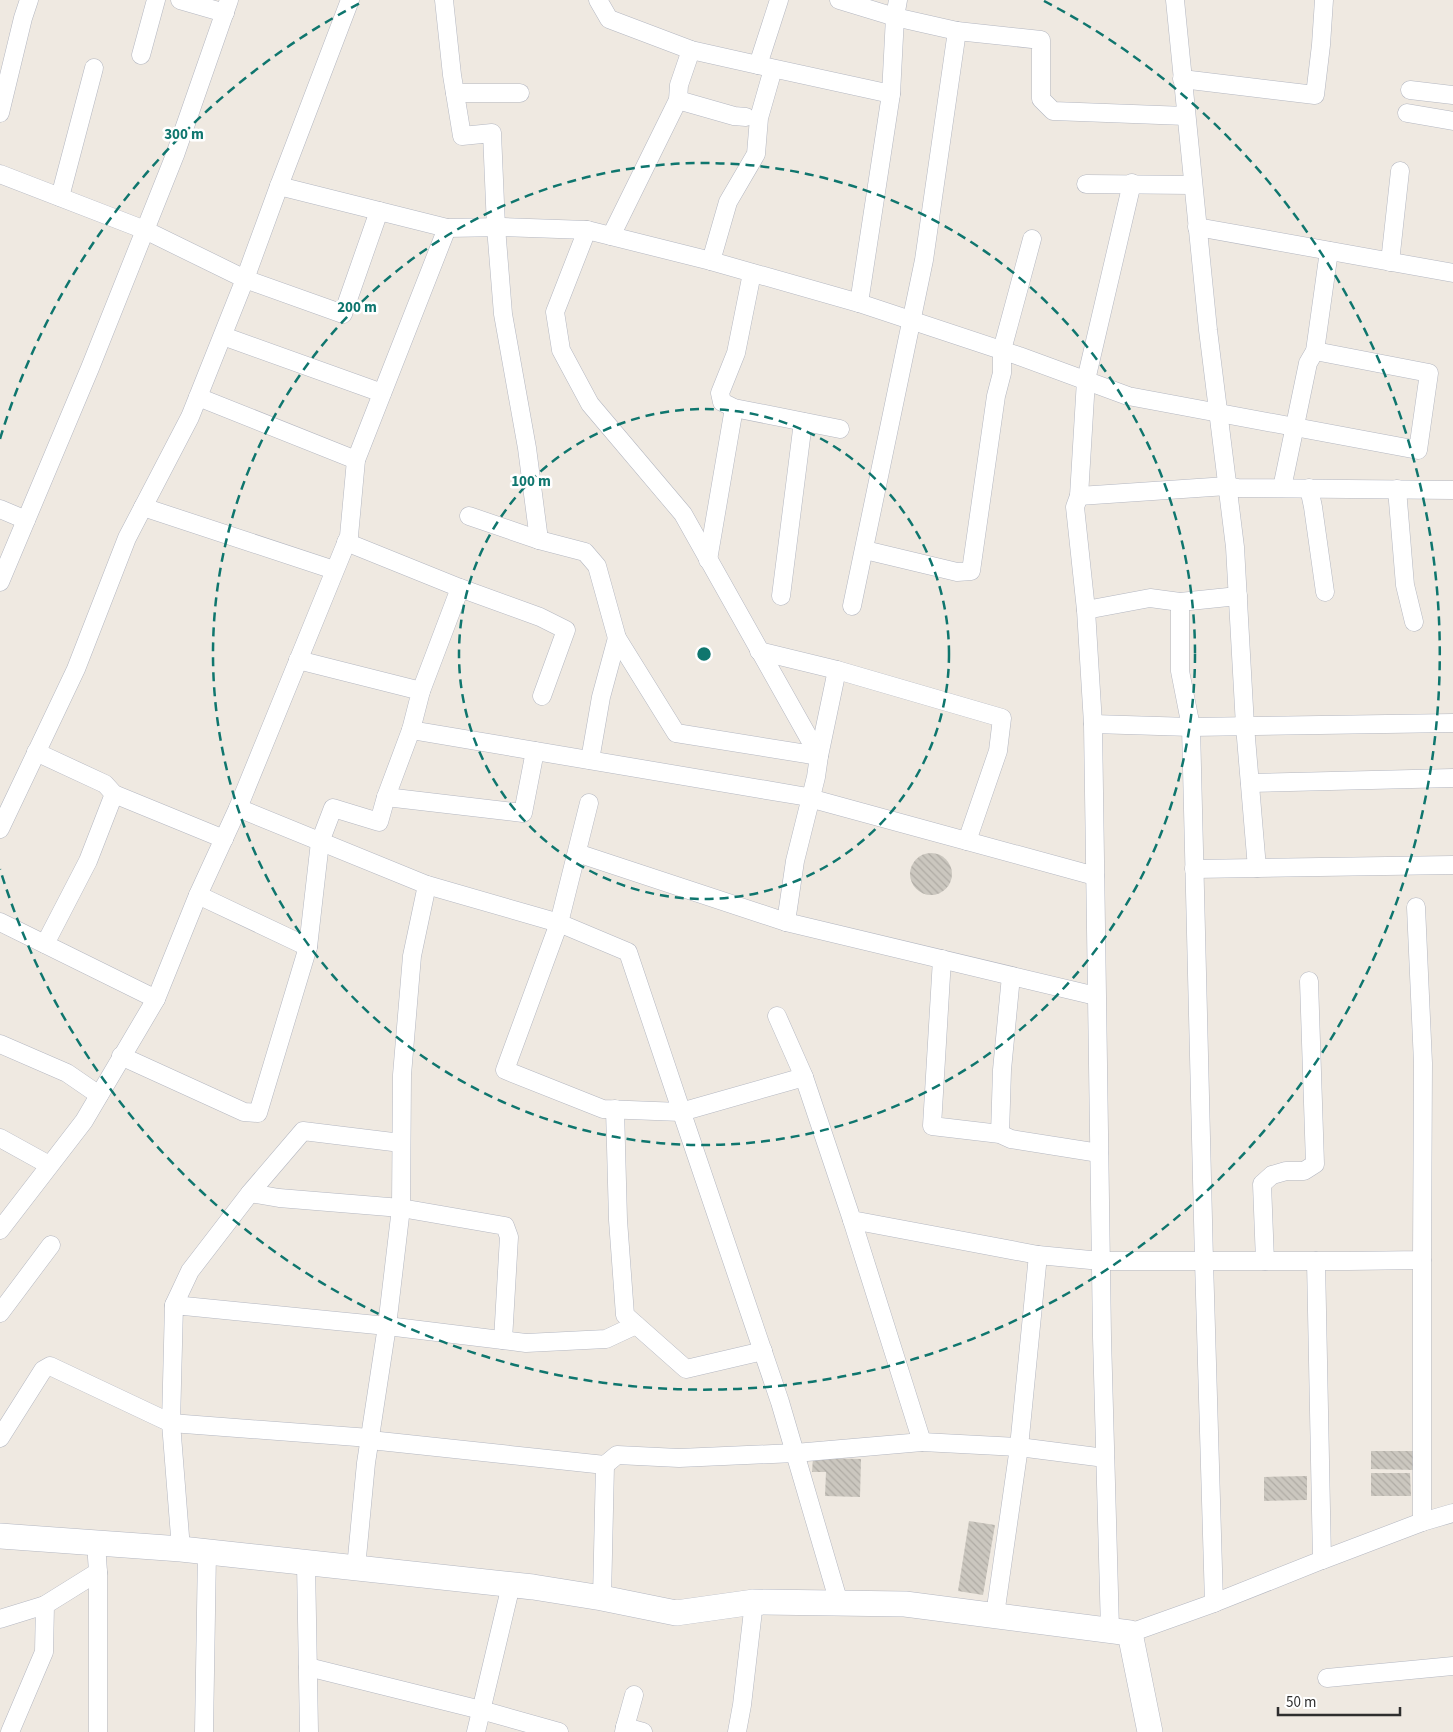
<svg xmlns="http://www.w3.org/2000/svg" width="1453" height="1732" font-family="'Source Sans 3',sans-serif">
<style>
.building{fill:url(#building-back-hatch)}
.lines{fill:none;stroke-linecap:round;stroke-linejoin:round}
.street-casing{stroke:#b4b7c1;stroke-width:19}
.secondary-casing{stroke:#b4b7c1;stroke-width:26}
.street{stroke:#fff;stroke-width:18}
.secondary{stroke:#fff;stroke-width:25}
.ring{fill:none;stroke:#0f766e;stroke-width:2.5;stroke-dasharray:9 6}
.centre{fill:#0f766e;stroke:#fff;stroke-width:2.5}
.ring-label{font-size:15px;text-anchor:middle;font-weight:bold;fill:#0f766e;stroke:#fff;stroke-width:5;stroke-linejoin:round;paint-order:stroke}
</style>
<defs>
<pattern id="building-back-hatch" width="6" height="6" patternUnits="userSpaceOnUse" patternTransform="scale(1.25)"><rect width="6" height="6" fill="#cbc7bf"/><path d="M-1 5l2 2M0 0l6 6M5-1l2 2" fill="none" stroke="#afaba4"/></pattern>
</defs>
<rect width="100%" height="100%" fill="#efe9e1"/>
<g class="building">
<circle cx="931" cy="874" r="21"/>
<path d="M1371,1451h46l-1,19 -45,-1z"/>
<path d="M813,1458l48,1 -1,38 -35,-1 1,-24h-14z"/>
<path d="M1371,1473h39l1,23h-40z"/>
<path d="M1307,1476v24l-43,1v-24z"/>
<path d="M969,1521l26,4 -12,70 -25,-4z"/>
</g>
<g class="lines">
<g class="street-casing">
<g id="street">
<path d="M180,0l45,13"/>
<path d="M444,0l8,75 10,61 30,-3 4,94 7,87 24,134 12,92 46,12 12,14 20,72 59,95 143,23 18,-86"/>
<path d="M598,0l11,19 82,31 67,15"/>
<path d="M839,0l56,17 62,14 84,9v59l12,12 133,5"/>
<path d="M1175,0l33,330 27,217 10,179 12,142"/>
<path d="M141,55l15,-55"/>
<path d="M1182,79l133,16 6,-50 3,-45"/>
<path d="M1410,90l43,5"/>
<path d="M455,93h65"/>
<path d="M891,94l4,-77 3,-17"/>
<path d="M678,100l56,16 12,1"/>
<path d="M0,113l23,-95 6,-18"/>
<path d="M1407,113l46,8"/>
<path d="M0,174l145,56 100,49 98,35 36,-103"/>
<path d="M1086,184l107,1"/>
<path d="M279,186l168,42 56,-1 84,3 124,31 148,42 32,-209 -133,-29 21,-65"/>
<path d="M60,197l34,-129"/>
<path d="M1197,227l256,46"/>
<path d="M587,230l-32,82 6,38 29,54 93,110 136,242 -3,21 -21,84 -9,61"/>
<path d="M611,236l67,-136 1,-15 12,-35"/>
<path d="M711,261l17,-59 28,-48 3,-36 14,-49"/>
<path d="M1390,262l10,-91"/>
<path d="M752,273l-16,80 -16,40 2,9 12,6 106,21"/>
<path d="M859,303l160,53 109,40 290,54 11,-77 -114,-22"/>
<path d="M223,336l159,57"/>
<path d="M198,397l158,63"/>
<path d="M1282,488l26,-125 7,-12 14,-100"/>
<path d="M1309,488l4,19 12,85"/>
<path d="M1397,489l8,96 9,37"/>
<path d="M1079,496l148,-10 11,2 215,2"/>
<path d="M143,507l191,63"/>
<path d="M0,509l26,11"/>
<path d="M469,516l70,24"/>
<path d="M346,542l114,46 -39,103"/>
<path d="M865,550l92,22 14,-1 25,-175 6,-23v-23l30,-111"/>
<path d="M708,560l26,-152"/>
<path d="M0,582l90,-214 85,-213 54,-155"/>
<path d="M460,588l80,29 26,13 -24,66"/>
<path d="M781,596l22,-174"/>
<path d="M1180,602v69l11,56 262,-4"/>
<path d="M852,606l72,-346 33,-229"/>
<path d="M1086,610l64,-12 30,4 58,-6"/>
<path d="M759,651l78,19 165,48 -4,33 -31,90"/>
<path d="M298,660l123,31 -10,39 391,66 293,80"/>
<path d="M1093,724l98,3 13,534 10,342 -84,30"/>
<path d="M36,752l69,32 9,10 110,45"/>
<path d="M590,760l11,-63 16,-59"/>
<path d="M1250,783l203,-5"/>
<path d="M386,797l137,16 12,-62"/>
<path d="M589,803l-30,120 -54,147 98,39 78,3 123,-35 48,143 186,35 63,6h248l73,-1 1,-197 -7,-156"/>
<path d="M238,808l189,77 132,38 69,29 57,170 95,280 59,201"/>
<path d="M0,829l76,-160 51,-131 63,-121 55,-138 34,-93 71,-186"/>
<path d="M577,853l209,69 310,74"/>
<path d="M1194,869l259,-4"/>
<path d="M198,895l110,52"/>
<path d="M0,922l156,77 42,-104 40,-87 111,-272 7,-76 91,-232"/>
<path d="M45,944l43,-83 26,-67"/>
<path d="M942,959l-10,167 68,8 11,5 88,14"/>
<path d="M777,1016l27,61"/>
<path d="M0,1044l67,29 32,22"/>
<path d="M121,1056l123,56 14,1 50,-166 12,-105 13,-34 46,14 7,-25 25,-67"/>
<path d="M615,1109l3,111 7,95 61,54 77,-18"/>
<path d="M1000,1134l2,-64 9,-94"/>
<path d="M0,1138l49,27"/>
<path d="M250,1193l29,5 122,10 104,18 4,11 -6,103"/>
<path d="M0,1230l84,-109 72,-122"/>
<path d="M1265,1261l-3,-77 10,-9 14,-4h18l11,-7 -6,-183"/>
<path d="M174,1305l16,-34 60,-78 53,-62 98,12"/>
<path d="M0,1313l51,-68"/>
<path d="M0,1438l43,-68 7,-4 121,57 199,15v2l235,25 12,-10 62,3 116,-5 127,-11 -70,-222"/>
<path d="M922,1442l97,5 86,11"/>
<path d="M1422,1522l31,-9"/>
<path d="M181,1549l-10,-126 3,-118 213,21 139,17 80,-4 30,-14"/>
<path d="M1322,1560l100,-38v-262"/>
<path d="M306,1563l3,169"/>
<path d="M356,1568l10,-105 21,-137 14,-118 1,-133 10,-119 15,-71"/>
<path d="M98,1572v160"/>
<path d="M602,1598l3,-133"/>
<path d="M1214,1603l108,-43 -6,-299"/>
<path d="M995,1615l24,-168 19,-192"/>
<path d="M0,1619l45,-14"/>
<path d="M1110,1630l-8,-293 -9,-613 -7,-114 -11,-103 4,-11 7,-116 46,-197"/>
<path d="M308,1667l173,43 78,22"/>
<path d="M1327,1678l126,-12"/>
<path d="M625,1727l9,-32"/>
<path d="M10,1732l34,-80 1,-47 53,-33 -2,-29"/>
<path d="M204,1732l3,-180"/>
<path d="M476,1732l35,-147"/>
<path d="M624,1732l1,-5 18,5"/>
<path d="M737,1732l5,-27 12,-103"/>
</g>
</g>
<g class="secondary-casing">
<path id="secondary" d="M0,1536l181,13 352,38 69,11 74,15 78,-11 151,2 225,29 20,99"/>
</g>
<use href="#street" class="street"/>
<use href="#secondary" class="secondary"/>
</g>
<g class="ring">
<circle cx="704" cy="654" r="245"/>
<circle cx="704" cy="654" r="491"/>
<path d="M0 439A736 736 0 0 1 364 1M1044 1A736 736 0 1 1 0 869"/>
</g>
<circle cx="704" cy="654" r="8" class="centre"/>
<g class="ring-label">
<text x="184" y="139">300 m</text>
<text x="357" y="312">200 m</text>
<text x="531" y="486">100 m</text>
</g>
<path d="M1278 1707v8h122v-8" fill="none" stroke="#2e2e2e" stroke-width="2.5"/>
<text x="1286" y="1707" font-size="15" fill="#2e2e2e" stroke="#ffffff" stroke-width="4" paint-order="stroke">50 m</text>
</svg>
